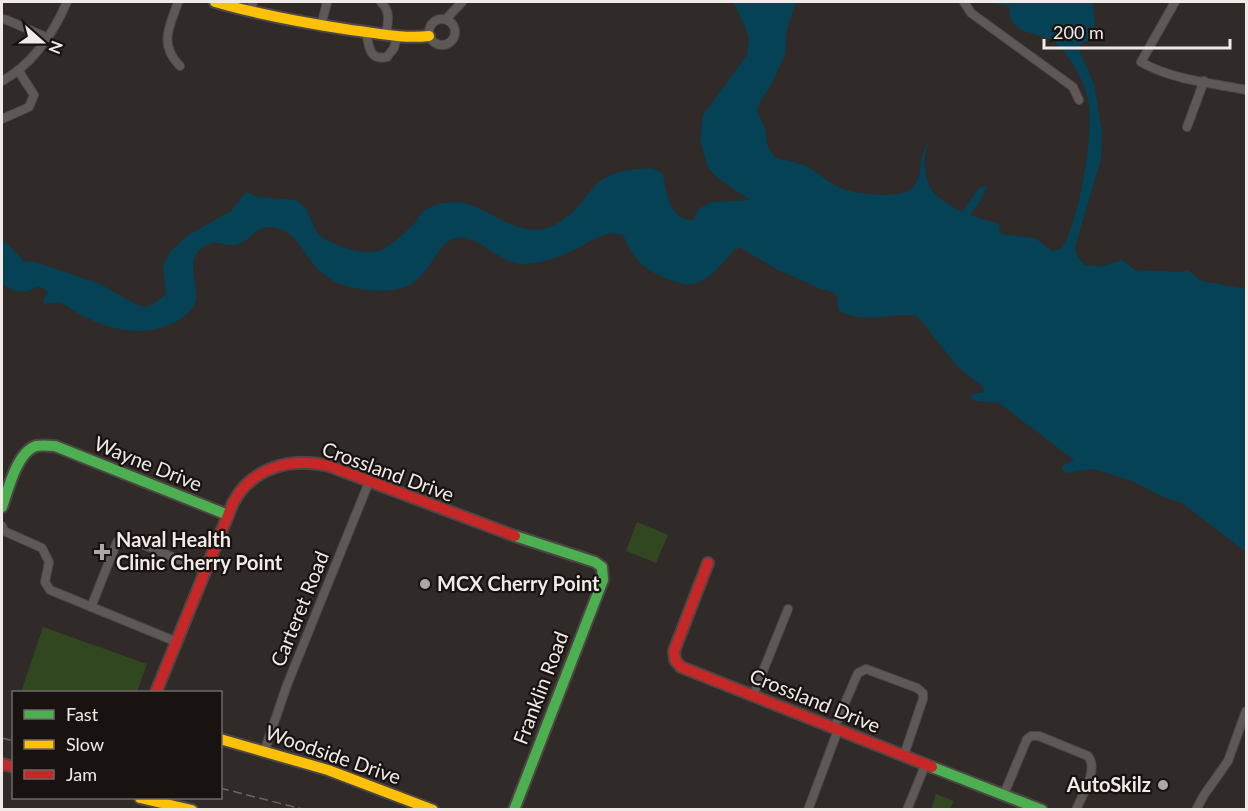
<svg xmlns="http://www.w3.org/2000/svg" width="1248" height="811" font-family="Lato,sans-serif">
<style>
.green{fill:#304720}
.water{fill:#064255}
.lines{fill:none;stroke-linecap:round;stroke-linejoin:round}
.street-casing{stroke:#4c4645;stroke-width:10}
.fast-casing{stroke:#4c4645;stroke-width:14}
.slow-casing{stroke:#4c4645;stroke-width:14}
.jam-casing{stroke:#4c4645;stroke-width:14}
.street{stroke:#5e5957;stroke-width:8}
.fast{stroke:#4caf50;stroke-width:10}
.slow{stroke:#ffc107;stroke-width:10}
.jam{stroke:#c62828;stroke-width:10}
.rail{stroke:#696563;stroke-width:1.5;stroke-dasharray:9 4.5;stroke-linecap:butt}
.poi-dot{fill:#aea7a4;stroke:#181311;stroke-width:2}
.labels{text-anchor:middle;stroke-width:4.5;stroke-linejoin:round;paint-order:stroke}
.street-label{font-size:20px;fill:#f2eae7;stroke:#181311}
.poi-label{font-size:20px;font-weight:bold;fill:#f2eae7;stroke:#181311;text-anchor:start}
</style>
<rect width="100%" height="100%" fill="#302a28"/>
<g class="green">
<path d="M637,522l31,13 -12,28 -30,-12z"/>
<path d="M43,627l104,37 -10,28h-116z"/>
<path d="M936,794l18,7 -4,8h-19z"/>
</g>
<path class="water" d="M733,2h61l1,2 -8,25 -2,26 -14,30 -12,19 -2,7 8,17 2,17 9,13c8,2 18,3 27,7 13,5 23,16 35,22 15,7 65,14 76,-1 11,-13 1,-28 17,-46 -6,9 -7,16 -6,27 2,26 15,33 37,45l17,-24 8,-2 -6,14 -11,15 29,9v6l3,4 33,4 17,13 10,-3c17,-27 31,-110 27,-143 -2,-19 -16,-43 -28,-57 -18,-21 -53,-7 -52,-42l-20,-4h103c3,15 6,26 -4,39l-7,2 -2,7 15,34 8,48 -1,27 -26,88 2,9 8,9 17,1 20,-6 13,10 47,2 6,-2 13,11 45,8v263l-64,-49 -21,-7 -29,-15 -38,-12 -28,4 -4,-4 1,-4 11,-5 -75,-57 -24,-2 -4,-3 1,-4 12,-2 -2,-6 -24,-19 -41,-51c-29,-5 -46,10 -78,-5l-2,-10 1,-3 -5,-6 -12,-3 -45,-20 -35,-21 -6,1c-11,12 -22,28 -38,34 -14,6 -47,-10 -57,-20 -7,-8 -13,-19 -17,-28 -20,-6 -34,9 -51,16 -14,7 -33,13 -49,13 -28,1 -50,-42 -79,-20 -8,11 -20,32 -31,39 -18,13 -64,8 -83,-4 -5,-3 -10,-8 -14,-12 -14,-15 -21,-39 -46,-40 -15,-1 -21,16 -35,18 -8,2 -15,-4 -23,-2 -31,11 -14,34 -16,55 -2,18 -29,30 -45,32 -24,4 -49,-4 -70,-15 -7,-3 -13,-9 -20,-12 -4,-1 -12,1 -17,1v-5l4,-7 -5,-4 -6,-1c-14,8 -23,6 -35,-4v-44l22,22 14,2 62,21 39,22 7,1 12,-6 8,-7 -3,-28 7,-14 18,-17 43,-24 15,-19 12,5 37,3 11,8 11,25 3,3c17,10 46,23 65,12 10,-6 20,-16 28,-23 3,-3 5,-8 8,-12 8,-7 19,-10 30,-11 35,-2 66,42 103,23 41,-21 29,-52 84,-56 9,-1 19,-2 25,6 3,18 8,47 31,45l4,-11 14,-7 38,-2 -31,-21 -11,-11 -8,-28 3,-25 44,-60 2,-16 -5,-15z"/>
<g class="lines">
<g class="street-casing">
<g id="street">
<path d="M178,2c-8,24 -20,42 2,64"/>
<path d="M381,2c10,10 7,19 5,33"/>
<path d="M964,2l7,11 102,74 6,13"/>
<path d="M1175,2l-34,60c31,18 71,21 105,28"/>
<path d="M251,11l2,-9"/>
<circle cx="442" cy="32" r="13"/>
<path d="M2,19l5,1 41,18"/>
<path d="M446,19l16,-17"/>
<path d="M321,26l6,-24"/>
<path d="M366,32c3,14 3,29 21,25l7,-9 3,-12"/>
<path d="M2,81c31,-17 51,-47 65,-79"/>
<path d="M2,119l27,-12 5,-12 -16,-25"/>
<path d="M1187,127l17,-46"/>
<path d="M2,526l2,5 38,17 7,14 -4,20 5,8 127,52"/>
<path d="M91,607l26,-65 10,-4 79,33"/>
<path d="M753,696l35,-87"/>
<path d="M834,728l24,-55 8,-4 51,19 6,5v6l-19,56"/>
<path d="M265,749l22,-64 82,-203"/>
<path d="M1004,794l23,-55 4,-3h8l49,20c11,14 -6,39 -12,54"/>
<path d="M808,810l30,-80"/>
<path d="M907,810l19,-47"/>
<path d="M1196,810l8,-15 24,-34 18,-50"/>
</g>
</g>
<g class="fast-casing">
<g id="fast">
<path d="M2,507c6,-17 15,-55 34,-61 6,-1 13,0 19,0l173,69"/>
<path d="M932,767l110,43"/>
<path d="M514,810l89,-230 -1,-13 -7,-5 -80,-26"/>
</g>
</g>
<g class="slow-casing">
<g id="slow">
<path d="M215,2c45,13 90,21 136,28 26,3 51,9 78,6"/>
<path d="M220,739l108,31 105,40"/>
<path d="M140,798l52,12"/>
</g>
</g>
<g class="jam-casing">
<g id="jam">
<path d="M708,563l-34,88 1,9 6,7 251,100"/>
<path d="M156,692l77,-189c19,-36 58,-46 96,-37l186,70"/>
<path d="M2,764l12,3"/>
</g>
</g>
<use href="#street" class="street"/>
<use href="#fast" class="fast"/>
<use href="#slow" class="slow"/>
<use href="#jam" class="jam"/>
<g class="rail">
<path d="M2,738l12,3"/>
<path d="M220,788l86,22"/>
</g>
</g>
<g class="poi-dot">
<path d="M99 543h6v6h6v6h-6v6h-6v-6h-6v-6h6z"/>
<circle cx="425" cy="584" r="6"/>
<circle cx="1163" cy="785" r="6"/>
</g>
<g class="labels">
<g class="street-label">
<text transform="translate(148 464) rotate(22)" y="7">Wayne Drive</text>
<text transform="translate(388 472) rotate(20)" y="7">Crossland Drive</text>
<text transform="translate(300 609) rotate(-68)" y="7">Carteret Road</text>
<text transform="translate(541 688) rotate(-69)" y="7">Franklin Road</text>
<text transform="translate(815 701) rotate(22)" y="7">Crossland Drive</text>
<text transform="translate(333 755) rotate(19)" y="7">Woodside Drive</text>
</g>
<g class="poi-label">
<text x="116" y="547">Naval Health<tspan x="116" dy="23">Clinic Cherry Point</tspan></text>
<text x="437" y="591">MCX Cherry Point</text>
<text x="1151" y="792" text-anchor="end">AutoSkilz</text>
</g>
</g>
<rect width="1248" height="811" fill="none" stroke="#f2eae7" stroke-width="6"/>
<rect x="12" y="691" width="210" height="108" fill="#181311" stroke="#6f6967" stroke-width="1.5"/>
<rect x="24" y="710" width="30" height="9" fill="#4caf50" stroke="#6f6967" stroke-width="1.5"/>
<text x="66" y="721" font-size="18" fill="#f2eae7">Fast</text>
<rect x="24" y="740" width="30" height="9" fill="#ffc107" stroke="#6f6967" stroke-width="1.5"/>
<text x="66" y="751" font-size="18" fill="#f2eae7">Slow</text>
<rect x="24" y="770" width="30" height="9" fill="#c62828" stroke="#6f6967" stroke-width="1.5"/>
<text x="66" y="781" font-size="18" fill="#f2eae7">Jam</text>
<g transform="translate(42 42) rotate(111)" stroke="#181311" stroke-width="4.5" paint-order="stroke">
<path d="M0-4.5L10 22L0 15L-10 22Z" fill="#f2eae7"/>
<text y="-9" font-size="16" font-weight="bold" text-anchor="middle" fill="#f2eae7">N</text>
</g>
<path d="M1044 39v9h186v-9" fill="none" stroke="#f2eae7" stroke-width="3"/>
<text x="1053" y="39" font-size="18" fill="#f2eae7" stroke="#181311" stroke-width="4.5" paint-order="stroke">200 m</text>
</svg>
